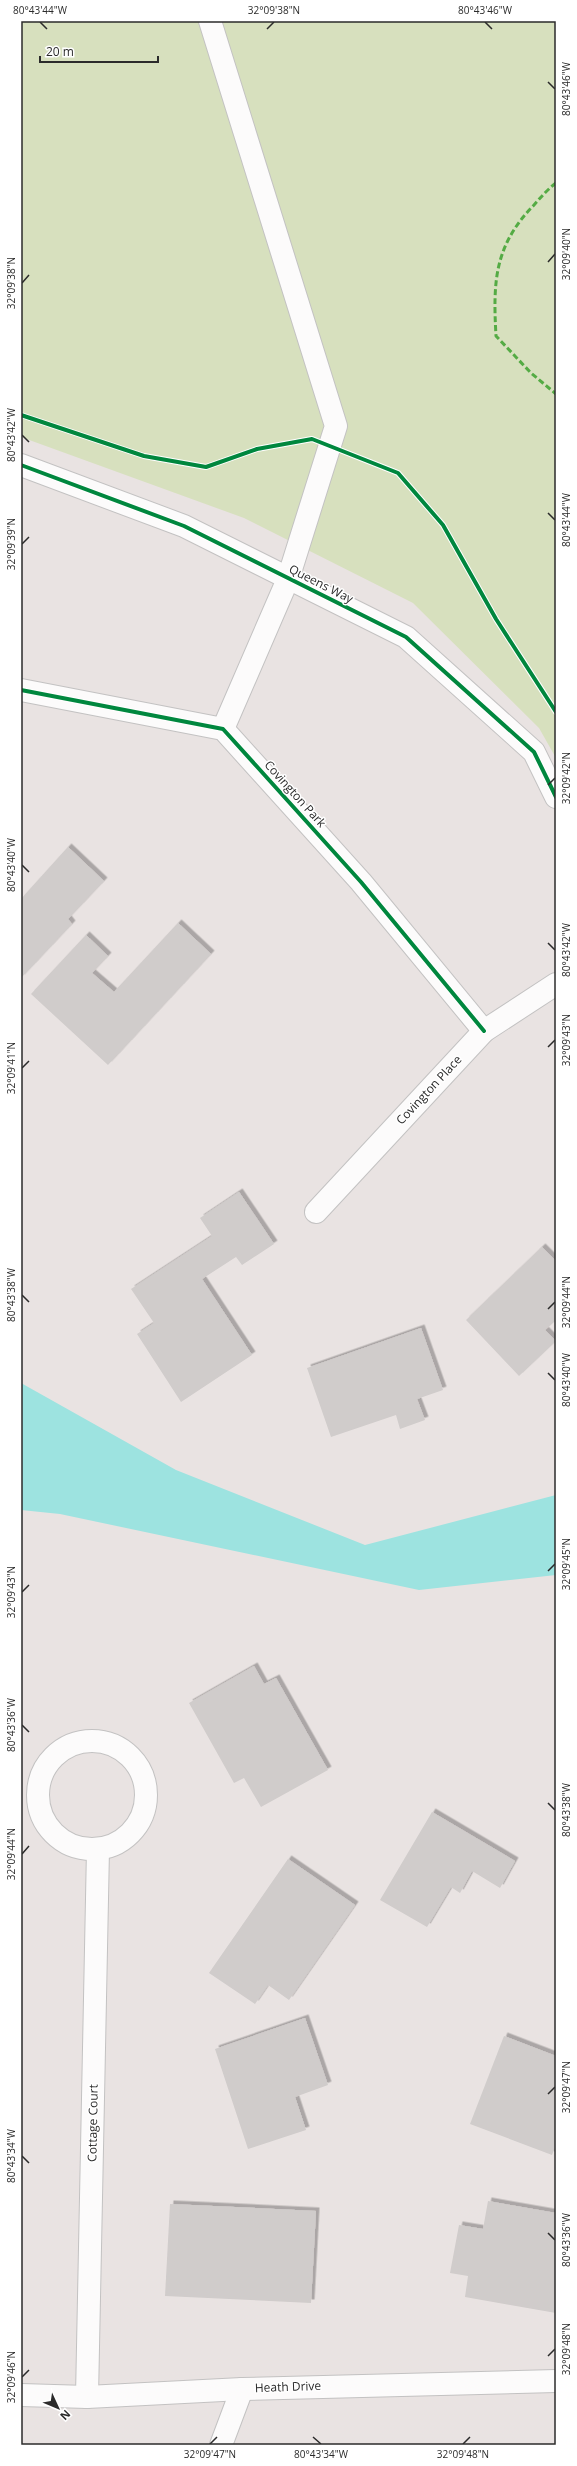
<svg xmlns="http://www.w3.org/2000/svg" width="577" height="2466" font-family="'Open Sans',sans-serif">
<style>
.green{fill:#d7e0be}
.water{fill:#9de3e0}
.building{fill:#d0cccb;filter:url(#shadow)}
.lines{fill:none;stroke-linecap:round;stroke-linejoin:round}
.minor-casing{stroke:#c3c2c2;stroke-width:24}
.minor{stroke:#fcfbfb;stroke-width:22}
.quiet{stroke:#54ab44;stroke-width:3;stroke-dasharray:6 3;stroke-linecap:butt}
.cycleway-casing{stroke:#fff;stroke-width:6}
.cycleway{stroke:#00873e;stroke-width:4}
.ticks{fill:none;stroke:#2b2b2b;stroke-width:1.5}
.labels{text-anchor:middle;stroke-width:3;stroke-linejoin:round;paint-order:stroke}
.street-label{font-size:12px;fill:#2b2b2b;stroke:#fff}
.neatline{fill:none;stroke:#2b2b2b;stroke-width:1.5}
.ticks-label{font-size:10px;text-anchor:middle;fill:#2b2b2b}
</style>
<defs>
<filter id="shadow"><feDropShadow dx="3.5" dy="-3.5" stdDeviation="0" flood-color="#0004"/></filter>
</defs>
<rect width="100%" height="100%" fill="#e9e3e2"/>
<path class="green" d="M21,21h535v737l-17,-30 -126,-125 -169,-85 -223,-81z"/>
<path class="water" d="M21,1383l155,87 189,75 191,-50v80l-137,15 -359,-76 -39,-4z"/>
<g class="building">
<path d="M68,847l36,34 -36,38 4,5 -51,54v-79z"/>
<path d="M178,923l33,31 -103,111 -77,-71 55,-59 22,21 -16,17 22,19z"/>
<path d="M239,1192l35,52 -32,21 -6,-8 -34,22 50,76 -71,47 -44,-68 17,-11 -23,-34 81,-53 -12,-18z"/>
<path d="M542,1247l14,14v59l-11,10 11,11 -37,35 -53,-56z"/>
<path d="M421,1328l22,62 -26,9 8,21 -25,9 -4,-14 -65,22 -24,-69z"/>
<path d="M254,1666l10,18 12,-6 52,92 -67,37 -17,-29 -10,5 -45,-80z"/>
<path d="M432,1812l83,49 -15,27 -28,-17 -12,22 -9,-6 -24,40 -47,-27z"/>
<path d="M288,1859l67,46 -66,95 -21,-15 -13,19 -46,-31z"/>
<path d="M305,2018l23,67 -33,12 11,33 -58,19 -33,-100z"/>
<path d="M504,2036l52,20v88l-4,11 -82,-31z"/>
<path d="M488,2201l68,12v100l-91,-16 3,-21 -18,-3 9,-48 24,4z"/>
<path d="M170,2204l146,7 -5,92 -146,-7z"/>
</g>
<g class="lines">
<g class="minor-casing">
<g id="minor">
<path d="M210,21l126,405 -48,153 -65,150"/>
<path d="M21,465l163,61 222,111 128,115 22,45"/>
<path d="M21,690l202,39 138,153 123,149"/>
<path d="M316,1212l168,-181 72,-47"/>
<circle cx="92" cy="1795" r="54"/>
<path d="M21,2395l66,2 155,-8 314,-8"/>
<path d="M87,2397l11,-548"/>
<path d="M221,2445l21,-56"/>
</g>
</g>
<use href="#minor" class="minor"/>
<path class="quiet" d="M556,183c-8,6 -15,14 -22,22 -40,41 -41,77 -38,131l35,37 25,21"/>
<g class="cycleway-casing">
<g id="cycleway">
<path d="M21,415l123,41 62,11 51,-18 55,-10 86,34 45,52 53,94 60,93"/>
<path d="M21,465l163,61 222,111 128,115 22,45"/>
<path d="M21,690l202,39 138,153 123,149"/>
</g>
</g>
<use href="#cycleway" class="cycleway"/>
</g>
<path class="ticks" d="M40,22l7,7M485,22l7,7M267,29l7,-7M548,82l7,7M548,262l7,-8M22,283l7,-8M22,435l7,7M548,513l7,7M22,544l7,-7M548,785l7,-7M22,865l7,7M548,943l7,7M548,1047l7,-7M22,1068l7,-7M22,1295l7,7M548,1309l7,-7M548,1373l7,7M548,1571l7,-7M22,1592l7,-7M22,1725l7,7M548,1803l7,7M22,1854l7,-8M548,2094l7,-7M22,2156l7,7M548,2233l7,7M548,2356l7,-7M22,2377l7,-7M313,2437l8,7M210,2444l7,-7M463,2444l7,-7"/>
<g class="labels">
<g class="street-label">
<text transform="translate(321 584) rotate(27)" y="4">Queens Way</text>
<text transform="translate(295 794) rotate(48)" y="4">Covington Park</text>
<text transform="translate(429 1090) rotate(-47)" y="4">Covington Place</text>
<text transform="translate(93 2123) rotate(-89)" y="4">Cottage Court</text>
<text transform="translate(288 2387) rotate(-2)" y="4">Heath Drive</text>
</g>
</g>
<rect width="577" height="2466" fill="none" stroke="#ffffff" stroke-width="44"/>
<g transform="translate(58 2408) rotate(134)" stroke="#ffffff" stroke-width="3" paint-order="stroke">
<path d="M0-3L7 15L0 10L-7 15Z" fill="#2b2b2b"/>
<text y="-6" font-size="11" font-weight="bold" text-anchor="middle" fill="#2b2b2b">N</text>
</g>
<path d="M40 56v6h118v-6" fill="none" stroke="#2b2b2b" stroke-width="2"/>
<text x="46" y="56" font-size="12" fill="#2b2b2b" stroke="#ffffff" stroke-width="3" paint-order="stroke">20 m</text>
<rect x="22" y="22" width="533" height="2422" class="neatline"/>
<g class="ticks-label">
<text x="40" y="14">80°43'44"W</text>
<text x="274" y="14">32°09'38"N</text>
<text x="485" y="14">80°43'46"W</text>
<text transform="translate(566 89) rotate(-90)" y="4">80°43'46"W</text>
<text transform="translate(566 254) rotate(-90)" y="4">32°09'40"N</text>
<text transform="translate(11 283) rotate(-90)" y="4">32°09'38"N</text>
<text transform="translate(11 435) rotate(-90)" y="4">80°43'42"W</text>
<text transform="translate(566 520) rotate(-90)" y="4">80°43'44"W</text>
<text transform="translate(11 544) rotate(-90)" y="4">32°09'39"N</text>
<text transform="translate(566 778) rotate(-90)" y="4">32°09'42"N</text>
<text transform="translate(11 865) rotate(-90)" y="4">80°43'40"W</text>
<text transform="translate(566 950) rotate(-90)" y="4">80°43'42"W</text>
<text transform="translate(566 1040) rotate(-90)" y="4">32°09'43"N</text>
<text transform="translate(11 1068) rotate(-90)" y="4">32°09'41"N</text>
<text transform="translate(11 1295) rotate(-90)" y="4">80°43'38"W</text>
<text transform="translate(566 1302) rotate(-90)" y="4">32°09'44"N</text>
<text transform="translate(566 1380) rotate(-90)" y="4">80°43'40"W</text>
<text transform="translate(566 1564) rotate(-90)" y="4">32°09'45"N</text>
<text transform="translate(11 1592) rotate(-90)" y="4">32°09'43"N</text>
<text transform="translate(11 1725) rotate(-90)" y="4">80°43'36"W</text>
<text transform="translate(566 1810) rotate(-90)" y="4">80°43'38"W</text>
<text transform="translate(11 1854) rotate(-90)" y="4">32°09'44"N</text>
<text transform="translate(566 2087) rotate(-90)" y="4">32°09'47"N</text>
<text transform="translate(11 2156) rotate(-90)" y="4">80°43'34"W</text>
<text transform="translate(566 2240) rotate(-90)" y="4">80°43'36"W</text>
<text transform="translate(566 2349) rotate(-90)" y="4">32°09'48"N</text>
<text transform="translate(11 2377) rotate(-90)" y="4">32°09'46"N</text>
<text x="210" y="2458">32°09'47"N</text>
<text x="321" y="2458">80°43'34"W</text>
<text x="463" y="2458">32°09'48"N</text>
</g>
</svg>
